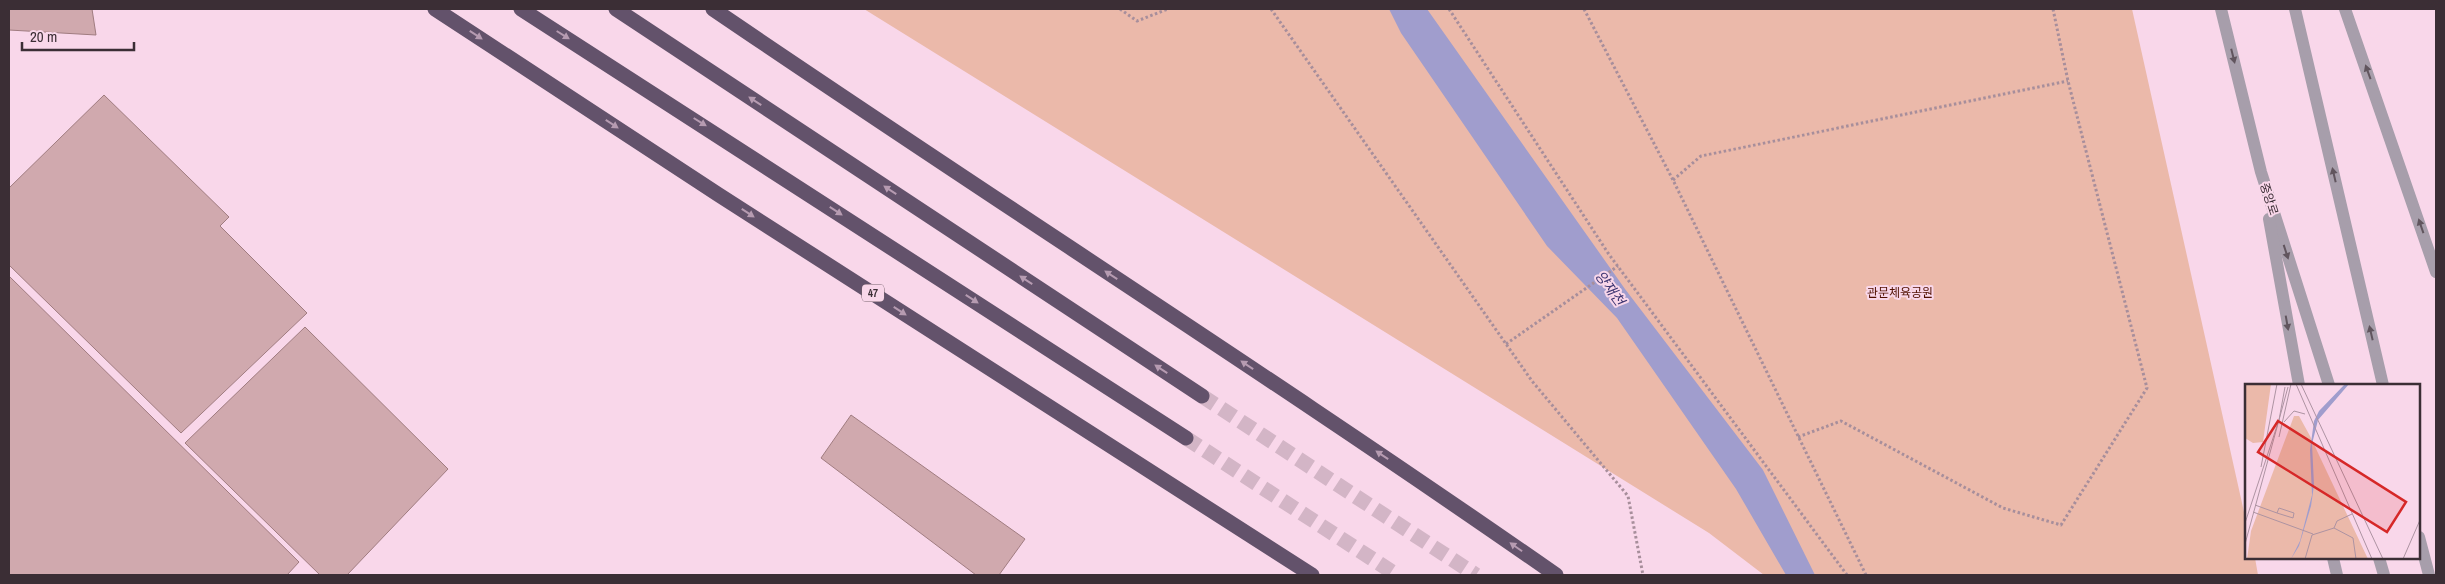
<svg xmlns="http://www.w3.org/2000/svg" width="2445" height="584" font-family="'Archivo Narrow','Noto Sans KR',sans-serif">
<style>
.green{fill:#ebb9aa}
.water{fill:#a09dcd}
.building{fill:#d0a9ae;stroke:#a07c80}
.lines{fill:none;stroke-linecap:round;stroke-linejoin:round}
.highway-tunnel{stroke:#d3b5c6;stroke-width:15;stroke-dasharray:15 8;stroke-linecap:butt}
.path{stroke:#a78e9b;stroke-width:3;stroke-dasharray:2.5 2.5;stroke-linecap:butt}
.minor{stroke:#a79eab;stroke-width:12}
.highway{stroke:#63526b;stroke-width:15}
.oneway{fill:#b69bb1}
.oneway2{fill:#61555e}
.labels{text-anchor:middle;stroke-width:4;stroke-linejoin:round;paint-order:stroke}
.shield{fill:#f9d7ea;stroke:#74616b;stroke-width:1}
.shield-label{font-size:11px;font-weight:bold;fill:#3b2e35}
.street-label{font-size:12px;fill:#3b2e35;stroke:#f9d7ea}
.park-label{font-size:12px;fill:#501000;stroke:#f9d7ea}
.water-label{font-size:14px;font-style:italic;fill:#3d3571;stroke:#f9d7ea}
.inset-road{fill:none;stroke:#ad93a2;stroke-width:1}
.view{fill:#d62828;fill-opacity:0.15;stroke:#d62828;stroke-width:2.5}
.inset-edge{fill:none;stroke:#3b2e35;stroke-width:2.5}
</style>
<rect width="100%" height="100%" fill="#f9d7ea"/>
<path class="green" d="M864,9h1268l114,512v37h9l3,17h-494l-55,-42z"/>
<path class="water" d="M1389,9h38l198,280 138,181 52,105h-29l-50,-86 -119,-171 -70,-72 -146,-213z"/>
<g class="building">
<path d="M9,9h83l4,26 -87,-5z"/>
<path d="M104,95l125,122 -9,9 87,87 -126,120 -172,-168v-77z"/>
<path d="M9,276l290,286 -12,13h-278z"/>
<path d="M305,327l143,142 -101,106h-27l-135,-132z"/>
<path d="M851,415l174,124 -26,36h-23l-155,-117z"/>
</g>
<g class="lines">
<g class="highway-tunnel">
<path d="M1202,396l274,179"/>
<path d="M1186,438l211,137"/>
</g>
<g class="path">
<path d="M1120,9l17,12 31,-12"/>
<path d="M1271,9l261,372 96,115 15,79"/>
<path d="M1449,9l159,244 239,322"/>
<path d="M1584,9l89,171 193,395"/>
<path d="M1673,180l28,-24 367,-75"/>
<path d="M1506,344l112,-78"/>
<path d="M1798,437l43,-16 162,87 58,17 86,-137 -79,-307 -15,-72"/>
</g>
<g class="minor">
<path d="M2221,9l40,163 68,213"/>
<path d="M2295,9l88,376"/>
<path d="M2345,9l91,263"/>
<path d="M2269,219l30,166"/>
<path d="M2419,537l10,38"/>
<path d="M2333,558l4,17"/>
<path d="M2379,558l5,17"/>
</g>
<g class="highway">
<path d="M435,9l284,186 593,380"/>
<path d="M521,9l665,429"/>
<path d="M616,9l586,387"/>
<path d="M713,9c279,190 565,372 843,566"/>
</g>
</g>
<defs><path id="oneway-solid" d="M-6-.8H1V-3.2L6.5 0L1 3.2V.8H-6Z" transform="scale(1.25)"/></defs>
<g class="oneway">
<use href="#oneway-solid" transform="translate(476 35) rotate(33)"/>
<use href="#oneway-solid" transform="translate(563 35) rotate(32)"/>
<use href="#oneway-solid" transform="translate(755 101) rotate(-147)"/>
<use href="#oneway-solid" transform="translate(700 122) rotate(32)"/>
<use href="#oneway-solid" transform="translate(612 124) rotate(33)"/>
<use href="#oneway-solid" transform="translate(890 190) rotate(-147)"/>
<use href="#oneway-solid" transform="translate(836 211) rotate(33)"/>
<use href="#oneway-solid" transform="translate(748 213) rotate(33)"/>
<use href="#oneway-solid" transform="translate(1111 275) rotate(-147)"/>
<use href="#oneway-solid" transform="translate(1026 280) rotate(-147)"/>
<use href="#oneway-solid" transform="translate(972 299) rotate(33)"/>
<use href="#oneway-solid" transform="translate(900 311) rotate(33)"/>
<use href="#oneway-solid" transform="translate(1247 365) rotate(-146)"/>
<use href="#oneway-solid" transform="translate(1161 369) rotate(-147)"/>
<use href="#oneway-solid" transform="translate(1382 455) rotate(-146)"/>
<use href="#oneway-solid" transform="translate(1516 547) rotate(-145)"/>
</g>
<g class="oneway2">
<use href="#oneway-solid" transform="translate(2233 56) rotate(76)"/>
<use href="#oneway-solid" transform="translate(2368 72) rotate(-110)"/>
<use href="#oneway-solid" transform="translate(2334 175) rotate(-103)"/>
<use href="#oneway-solid" transform="translate(2421 226) rotate(-109)"/>
<use href="#oneway-solid" transform="translate(2286 252) rotate(72)"/>
<use href="#oneway-solid" transform="translate(2287 323) rotate(80)"/>
<use href="#oneway-solid" transform="translate(2371 333) rotate(-103)"/>
</g>
<g class="labels">
<rect class="shield" x="862" y="284.5" width="22" height="17" rx="4"/>
<g class="shield-label">
<text x="873" y="297">47</text>
</g>
<g class="street-label">
<text transform="translate(2269 199) rotate(72)" y="4">중앙로</text>
</g>
<g class="park-label">
<text x="1900" y="297">관문체육공원</text>
</g>
<g class="water-label">
<text transform="translate(1610 288) rotate(54)" y="5">양재천</text>
</g>
</g>
<g transform="translate(2245 384)">
<rect width="175" height="175" fill="#f9d7ea"/>
<path d="M0,0h26l-8,58 -10,1 -8,-5zM49,32h5l11,20 58,123h-121l4,-28z" fill="#ebb9aa"/>
<path d="M100,0h4l-31,36 -6,24 2,41 -3,21 -12,40 -8,13 9,-18 12,-46 -2,-45 4,-29 5,-10z" fill="#a09dcd"/>
<path class="inset-road" d="M51,0l76,175M56,0l82,175M39,38l10,-11 11,3M34,53l12,-53M16,83l16,-83M10,121l22,8 16,5 1,-5 -15,-5 -2,5M8,128l60,22M0,139l34,-103 6,-33M89,144l19,10 3,21M0,160l43,-157M60,175l7,-24 22,-7 3,-7 15,-7M158,175l17,-39"/>
<path class="view" d="M33,37l128,81 -19,30 -129,-80z"/>
<rect width="175" height="175" class="inset-edge"/>
</g>
<rect width="2445" height="584" fill="none" stroke="#3b2e35" stroke-width="20"/>
<path d="M22 42v8h112v-8" fill="none" stroke="#3b2e35" stroke-width="2.5"/>
<text x="30" y="42" font-size="15" fill="#3b2e35" stroke="#f9d7ea" stroke-width="4" paint-order="stroke">20 m</text>
</svg>
